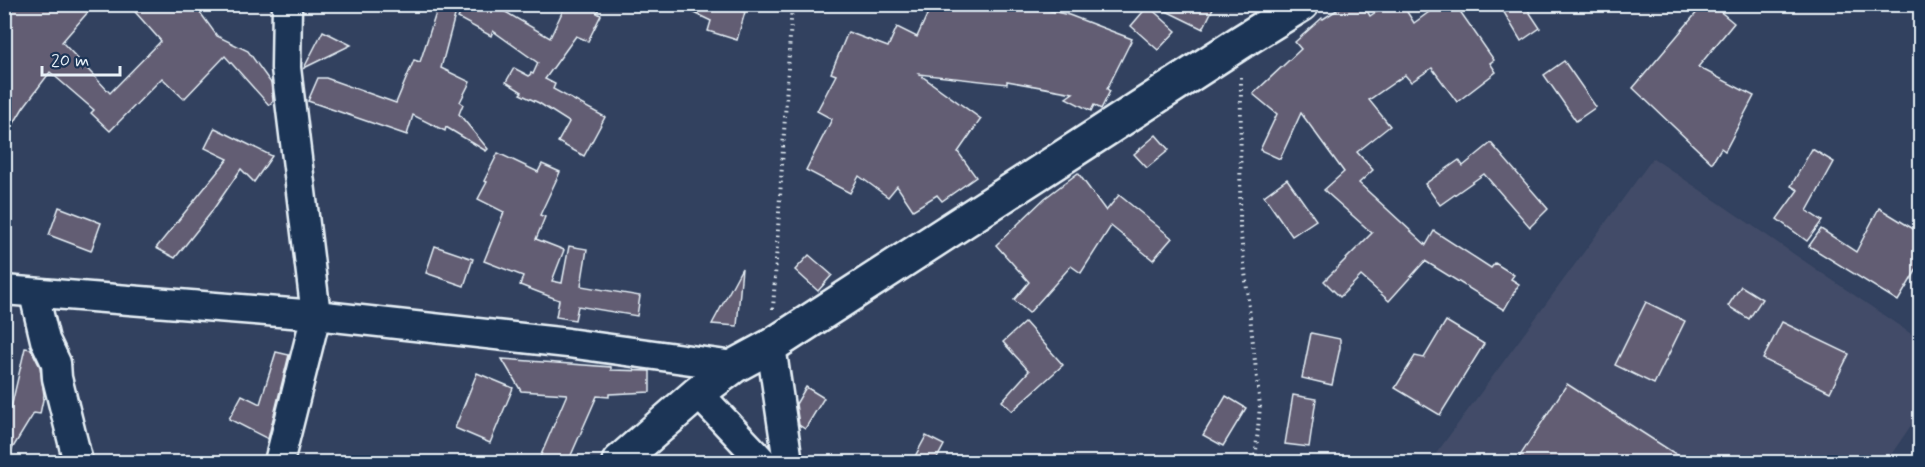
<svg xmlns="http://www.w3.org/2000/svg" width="1925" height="467" font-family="Mynerve,sans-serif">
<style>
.built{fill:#434c68}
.building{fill:#625d73;stroke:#e8f1f8;stroke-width:1.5}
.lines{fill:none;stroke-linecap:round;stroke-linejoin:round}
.minor-casing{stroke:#e8f1f8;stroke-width:33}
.major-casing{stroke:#e8f1f8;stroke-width:38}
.path{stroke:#e8f1f8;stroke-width:4;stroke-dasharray:1.5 4.5;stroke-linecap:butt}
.minor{stroke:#1d3557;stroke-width:28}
.major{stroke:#1d3557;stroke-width:33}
</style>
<rect width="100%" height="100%" fill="#32415f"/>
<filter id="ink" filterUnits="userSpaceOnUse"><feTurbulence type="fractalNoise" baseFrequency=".0167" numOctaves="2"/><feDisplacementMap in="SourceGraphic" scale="12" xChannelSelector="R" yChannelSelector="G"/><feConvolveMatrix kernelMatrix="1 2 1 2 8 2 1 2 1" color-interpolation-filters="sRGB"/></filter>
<g filter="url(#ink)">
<path class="built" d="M1653,158l267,182v72l-34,50h-456z"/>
<g class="building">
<path d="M4,4h91l-33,38 48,51 51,-52 -33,-37h66l23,32 31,15 23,32 2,18 -4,4 -44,-49 -41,43 -22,-21 -52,53 -19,-18 3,-3 -44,-38 -27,36 -19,32z"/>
<path d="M439,4h19l-17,64 29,14 -10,20 3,2 -4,10 29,35 -2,2 -40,-24 -1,4 -32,-16 -6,20 -99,-34 10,-23h8l70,25 18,-43 6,2z"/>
<path d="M466,4h26l58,34 16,-34h35l-4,9 4,2 -13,26 -12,-5 -31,43 10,5 -2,5 52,28 -21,39 -26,-14 11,-20 -30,-19 -19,-9 2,-2 -16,-10 8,-14 15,8 2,-3 2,1 5,-11 -45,-32 -2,5 -33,-18z"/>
<path d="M676,4h46l23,8 -8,28 -29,-9 3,-10z"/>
<path d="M932,4h89l48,11 63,24 -25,50 3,2 -9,18 -7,-4 -3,6 -25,-13 7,-5 -66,-12v3l-88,-10 62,45 -23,33 18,25 -34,24 -5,-6 -24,15 -16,-24 -9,11 -29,-21 -9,17 -44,-23 26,-51 -15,-8 19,-36 -5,-2 17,-41 40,15 9,-20 20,10z"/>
<path d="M1152,4h63l-12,25z"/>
<path d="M1346,4h17l7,12 17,-12h15l12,19 26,-19h15l39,56 -4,3 6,9 -39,30 -25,-34 -21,14 -6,-7 -36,25 21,26 -33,26 16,18 -14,13 67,62 8,-14 57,37 4,-5 19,12 -3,4 8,5 -15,26 -79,-49 -36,40 -28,-25 -21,21 -16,-16 48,-48 -48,-43 20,-18 -43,-59 -21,46 -20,-9 17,-36 -24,-20 48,-45 -6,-7 27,-24 1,1z"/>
<path d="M1499,4h25l16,24 -19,13z"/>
<path d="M1704,4h7l23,19 -36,44 56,29 -29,55 -4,-3 -9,15 -79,-75z"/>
<path d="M1148,6l28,25 -18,19 -27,-24z"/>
<path d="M323,31l28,14 -47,23z"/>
<path d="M1564,61l32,46 -20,14 -32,-46z"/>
<path d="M215,128l57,28 -18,26 -13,-13 -31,45 -35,44 -19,-10 72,-89 -23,-11z"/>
<path d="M1156,135l13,15 -22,18 -13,-14z"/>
<path d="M1491,143l57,66 -18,18 -46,-53 -44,31 -15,-21 34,-24 4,6z"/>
<path d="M1812,149l22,13 -27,49 15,10 -15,20 -30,-22 21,-29 -7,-4z"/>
<path d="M498,153l40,19 4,-8 18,8 -20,43 5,2 -9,22 28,11 -12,31 10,2 7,-37 18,3 -6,37 59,10 -3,20 -59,-10 -3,14 -19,-3 3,-17 -39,-15 3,-9 -39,-15 20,-49 -26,-13 9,-17 -3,-1z"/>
<path d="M1078,173l28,38 13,-16 53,43 -19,22 -42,-34 -30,47 -10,-7 -42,47 -15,-13 15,-18 -33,-37 49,-47z"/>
<path d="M1287,179l29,41 -24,16 -28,-40z"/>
<path d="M59,207l42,16 -10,28 -42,-16z"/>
<path d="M1879,208l41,25v31l-22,37 -89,-55 12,-17 35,23z"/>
<path d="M435,246l38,13 -9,27 -38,-13z"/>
<path d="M809,255l23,20 -14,16 -23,-21z"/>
<path d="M742,268l-5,58 -25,-2z"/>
<path d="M1741,286l21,13 -13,20 -21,-13z"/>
<path d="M1646,302l39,19 -31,63 -39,-19z"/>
<path d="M1446,321l38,23 -44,71 -45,-27 20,-32 9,2z"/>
<path d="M1025,322l38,43 -51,46 -10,-10 27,-30 -26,-29z"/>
<path d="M1782,322l67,32 -19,38 -67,-33z"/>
<path d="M1311,333l29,6v9l-8,37 -30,-7z"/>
<path d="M25,348l6,1 9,18 4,28 -4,19 -6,-1 -30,49v-57l7,3z"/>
<path d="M276,352l13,3 -21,84 -39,-20 13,-24 18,9z"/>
<path d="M502,359l109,8v3l39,1v21l-41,2v3l-12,-1 -29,66h-30l29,-68 -46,-3z"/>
<path d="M477,373l36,15 -23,55 -35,-15z"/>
<path d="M1567,384l121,78h-172z"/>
<path d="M806,387l18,11 -19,31 -6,-4 -3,-21z"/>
<path d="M1293,395l23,4 -7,48 -24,-3z"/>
<path d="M1226,396l20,12 -23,38 -20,-11z"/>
<path d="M926,436l18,9 -9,17h-23z"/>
</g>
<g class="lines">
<g class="minor-casing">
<g id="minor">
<path d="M4,290l312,25 252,28 166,23"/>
<path d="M34,294l11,46 11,23 1,15 21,84"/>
<path d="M771,346l17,116"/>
<path d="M698,393l65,69"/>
<path d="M279,462l37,-147 -30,-247 1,-64"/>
</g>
</g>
<g class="major-casing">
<path id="major" d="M619,462l79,-69 36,-27 37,-20 470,-304 61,-38"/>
</g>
<g class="path">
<path d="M1241,77l-1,150 20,179 -5,56"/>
<path d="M773,309l19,-305"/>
</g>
<use href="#minor" class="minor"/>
<use href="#major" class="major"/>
</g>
</g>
<rect width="1925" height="467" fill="none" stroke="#1d3557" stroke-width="24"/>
<rect x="12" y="12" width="1901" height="443" fill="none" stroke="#e8f1f8" stroke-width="2" filter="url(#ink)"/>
<path d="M42 66v9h78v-9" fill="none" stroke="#e8f1f8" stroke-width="3"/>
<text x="51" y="66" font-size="18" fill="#e8f1f8" stroke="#1d3557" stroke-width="4.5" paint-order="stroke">20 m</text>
</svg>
